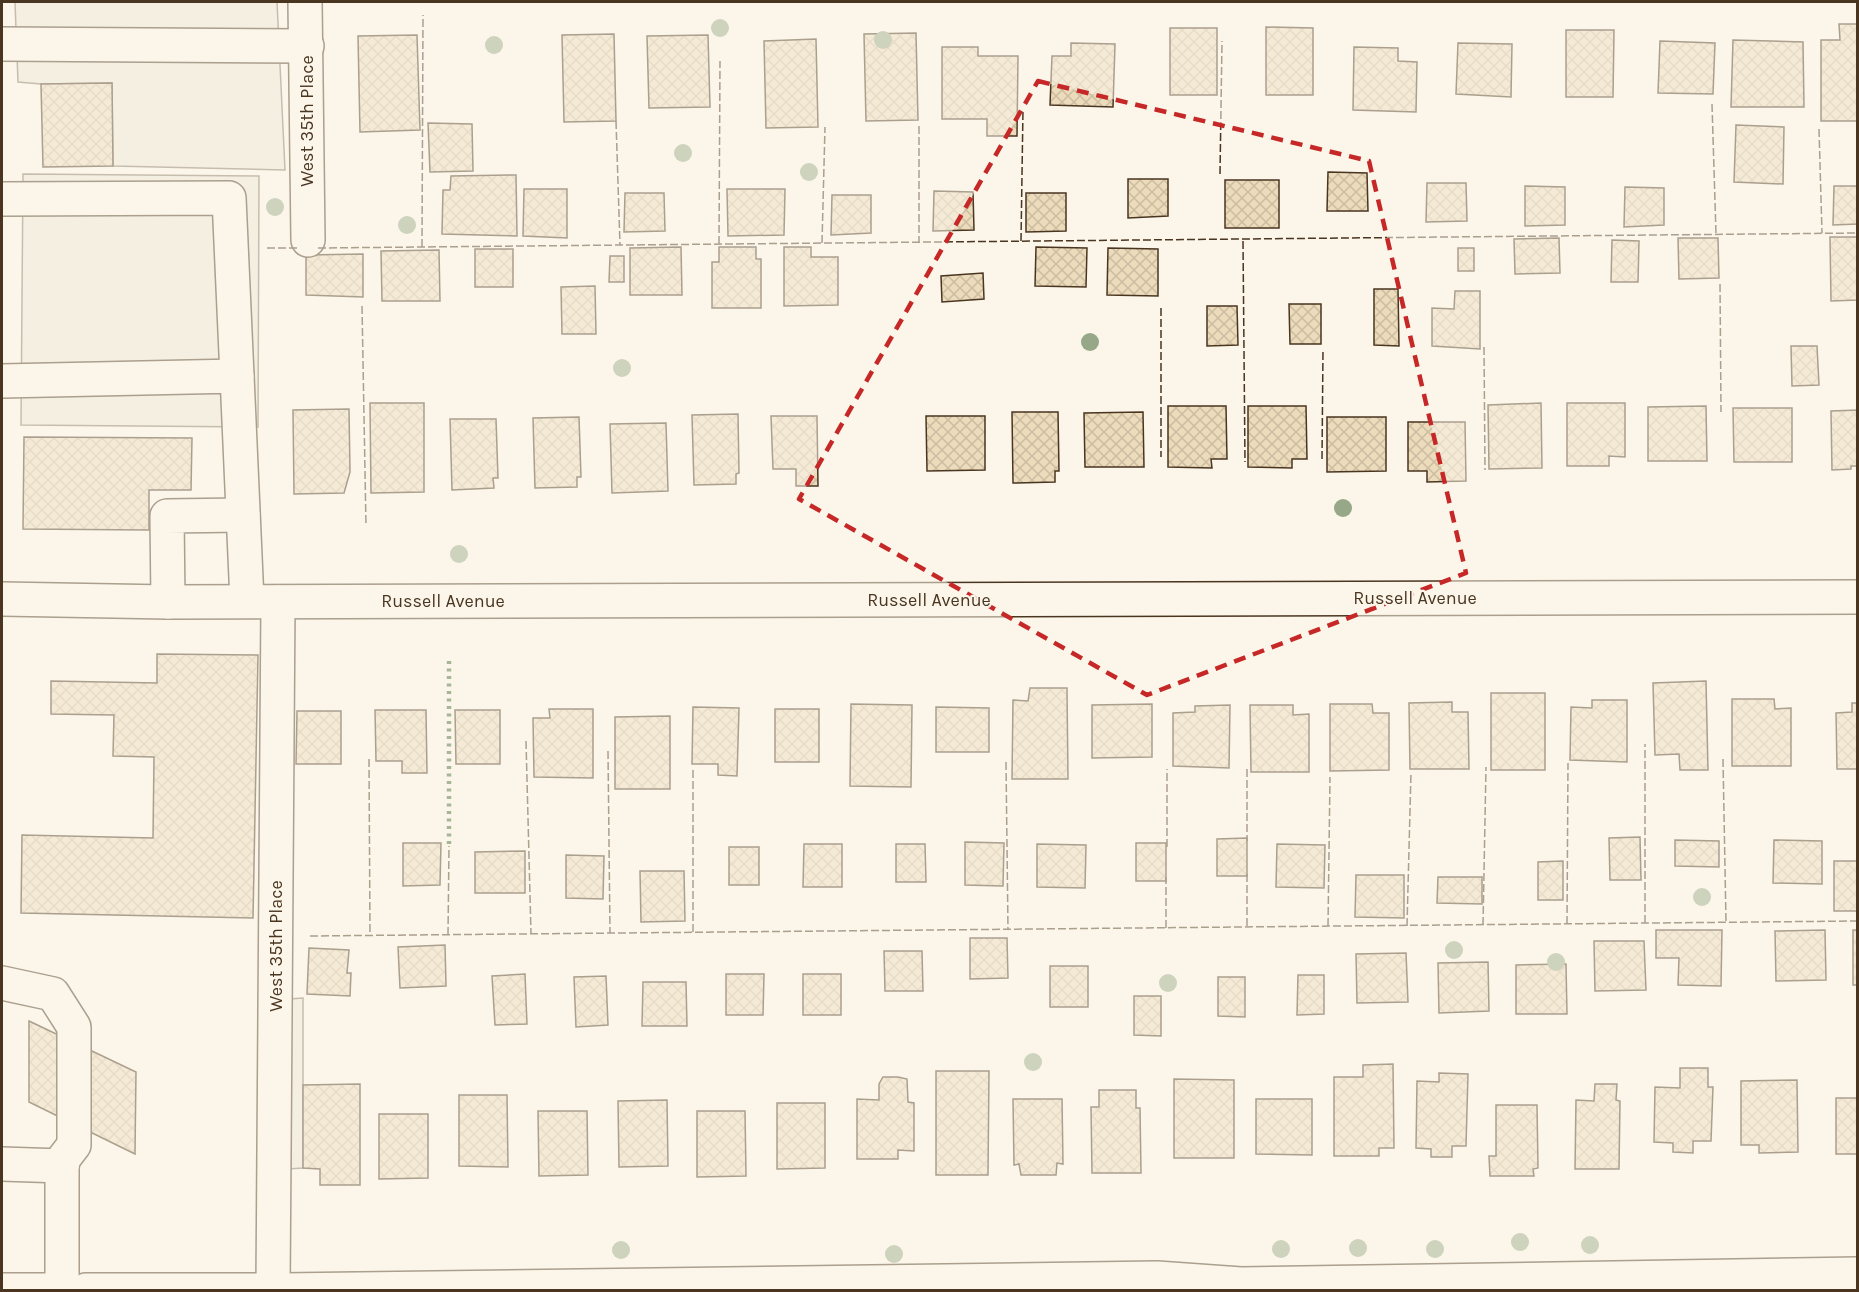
<svg xmlns="http://www.w3.org/2000/svg" width="1859" height="1292" font-family="Karla,sans-serif">
<style>
.parking{fill:#ede7d9;stroke:#887966;stroke-width:1.5}
.building{fill:url(#building-cross-hatch);stroke:#4a3520;stroke-width:1.5}
.lines{fill:none;stroke-linecap:round;stroke-linejoin:round}
.minor-casing{stroke:#4a3520;stroke-width:36}
.minor{stroke:#fbf6e9;stroke-width:33}
.hedge{stroke:#436837;stroke-width:4.5;stroke-dasharray:3 4.5;stroke-linecap:butt}
.fence{stroke:#4a3520;stroke-width:1.5;stroke-dasharray:8 3;stroke-linecap:butt}
.tree{fill:#96a887}
.marked{fill:none;stroke:#c62828;stroke-width:4.5;stroke-dasharray:12 8;stroke-linejoin:round}
.labels{text-anchor:middle;stroke-width:4.5;stroke-linejoin:round;paint-order:stroke}
.street-label{font-size:18px;fill:#4a3520;stroke:#fbf6e9}
</style>
<defs>
<pattern id="building-cross-hatch" width="8" height="8" patternUnits="userSpaceOnUse" patternTransform="scale(1.5)"><rect width="8" height="8" fill="#ecdcbc"/><path d="M0 0l8 8M0 8l8-8" fill="none" stroke="#ccbda1"/></pattern>
</defs>
<rect width="100%" height="100%" fill="#fbf6e9"/>
<g class="parking">
<path d="M15,2h262l8,168 -172,-4 -1,-83 -71,1 -23,-2z"/>
<path d="M23,174l236,2 -1,251 -237,-2z"/>
<path d="M303,998v170l-15,1 1,-170z"/>
</g>
<g class="building">
<path d="M1839,24h19v97h-37v-81h19z"/>
<path d="M1266,27l47,1v67h-47z"/>
<rect x="1170" y="28" width="47" height="67"/>
<path d="M1566,30h48l-1,67h-47z"/>
<path d="M916,33l2,87 -52,1 -2,-87z"/>
<path d="M614,34l2,87 -52,1 -2,-87z"/>
<path d="M417,35l3,95 -60,2 -2,-96z"/>
<path d="M708,35l2,72 -61,1 -2,-72z"/>
<path d="M816,39l2,88 -52,1 -2,-87z"/>
<path d="M1733,40l70,2 1,65h-73z"/>
<path d="M1660,41l55,2 -2,51 -55,-1z"/>
<path d="M1071,43l44,1 -2,63 -63,-2 2,-49h19z"/>
<path d="M1458,43l54,1 -1,53 -55,-3z"/>
<path d="M942,47h36v9h40l-1,80h-30v-17h-45z"/>
<path d="M1354,47l44,1v13l19,1 -1,50 -63,-2z"/>
<path d="M112,83l1,83 -70,1 -2,-83z"/>
<path d="M428,123l44,1 1,47 -43,1z"/>
<path d="M1736,125l48,2 -1,57 -49,-2z"/>
<path d="M1328,172l39,1 1,38h-41z"/>
<path d="M516,175l1,61 -75,-2 1,-44h7l1,-14z"/>
<path d="M1128,179h40v37l-40,2z"/>
<rect x="1225" y="180" width="54" height="48"/>
<path d="M1427,183h39l1,38 -41,1z"/>
<path d="M1525,186l40,1v38l-40,1z"/>
<path d="M1834,186h24v38l-25,1z"/>
<path d="M1625,187l39,1v37l-40,2z"/>
<path d="M524,189h43v49l-44,-2z"/>
<path d="M727,189h58l-1,46 -56,1z"/>
<path d="M934,191l39,1 1,38 -41,1z"/>
<path d="M625,193h39l1,38 -41,1z"/>
<path d="M1026,193h40v38l-40,1z"/>
<path d="M832,195h39v38l-40,2z"/>
<path d="M1830,237h28v63l-27,1z"/>
<path d="M1559,238l1,35 -45,1 -1,-35z"/>
<path d="M1678,238h40l1,40 -40,1z"/>
<path d="M1612,240l27,1 -1,41h-27z"/>
<path d="M681,247l1,48h-52v-47z"/>
<path d="M719,247h37v12h5v49h-49v-46h7z"/>
<path d="M784,247h27v10h27v48l-54,1z"/>
<path d="M1036,247l51,1 -1,39 -51,-1z"/>
<path d="M1108,248l50,1v47l-51,-1z"/>
<rect x="1458" y="248" width="16" height="23"/>
<rect x="475" y="249" width="38" height="38"/>
<path d="M439,250l1,51h-58l-1,-50z"/>
<path d="M363,254v43l-57,-2v-40z"/>
<path d="M610,256h14v26h-15z"/>
<path d="M983,273l1,26 -42,3 -1,-26z"/>
<path d="M595,286l1,48h-34l-1,-47z"/>
<path d="M1374,289h24l1,57 -25,-1z"/>
<path d="M1455,291h25v58l-48,-3v-38l22,1z"/>
<path d="M1289,304h32v40h-31z"/>
<path d="M1207,306h30l1,39 -31,1z"/>
<path d="M1791,346h26l2,39 -27,1z"/>
<path d="M370,403h54v89l-53,1z"/>
<path d="M1541,403l1,65 -53,1 -1,-64z"/>
<path d="M1567,403h58v54l-16,-1v10h-42z"/>
<path d="M1168,406h58l1,53h-16l1,9 -44,-1z"/>
<path d="M1248,406h58l1,53h-15v9l-44,-1z"/>
<path d="M1706,406l1,55h-59v-54z"/>
<path d="M1733,408h59v54h-58z"/>
<path d="M349,409l1,63 -6,21 -50,1 -1,-84z"/>
<path d="M1858,410v56h-7v3l-19,1 -1,-59z"/>
<path d="M1012,412h46l1,59h-4v11l-42,1z"/>
<path d="M1143,412l1,55h-59l-1,-54z"/>
<path d="M738,414l1,59 -3,1v10l-42,1 -2,-70z"/>
<path d="M771,416h46l1,70h-22v-17h-23z"/>
<path d="M926,416h59v54l-58,1z"/>
<path d="M579,417l2,60h-4v10l-42,1 -2,-70z"/>
<path d="M1327,417h59v54l-59,1z"/>
<path d="M450,419h46l2,59h-5l1,10 -42,2z"/>
<path d="M1408,422h57l1,59 -39,1v-11h-19z"/>
<path d="M666,423l2,68 -56,2 -2,-69z"/>
<path d="M24,437l168,1 -1,52h-42v40l-126,-1z"/>
<path d="M157,654l101,1 -5,263 -232,-5 1,-78 131,3 1,-81 -41,-1 1,-41 -63,-1v-33l106,2z"/>
<path d="M1706,681l2,89h-28l-1,-16 -24,1 -2,-72z"/>
<path d="M1030,688h37l1,91h-56l1,-79 15,1z"/>
<rect x="1491" y="693" width="54" height="77"/>
<path d="M1732,699h42l1,10 16,-1v58h-59z"/>
<path d="M1592,700h35v62l-57,-2 1,-53 21,1z"/>
<path d="M1452,702v10h16l1,57h-59l-1,-66z"/>
<path d="M1852,703h6v66h-21l-1,-56 16,-1z"/>
<path d="M851,704l61,1 -1,82 -61,-1z"/>
<path d="M1152,704v53l-60,1v-53z"/>
<path d="M1330,704h42l1,9h16v57l-59,1z"/>
<path d="M1230,705l-1,63 -56,-2v-53l22,-1v-6z"/>
<path d="M1250,705h43v10l16,-1v58h-58z"/>
<path d="M693,707l46,1 -2,68 -19,-1v-11h-26z"/>
<path d="M936,707l53,1v44h-53z"/>
<path d="M549,709h44v69l-59,-1 -1,-59h17z"/>
<rect x="775" y="709" width="44" height="53"/>
<path d="M375,710h51l1,63h-25v-12h-26z"/>
<path d="M455,710h45v54h-44z"/>
<path d="M297,711h44v53h-45z"/>
<path d="M670,716v73h-55v-72z"/>
<path d="M1640,837l1,43h-31l-1,-42z"/>
<path d="M1247,838v38h-30v-37z"/>
<path d="M1675,840l44,1v26l-44,-1z"/>
<path d="M1774,840l48,1v43l-49,-1z"/>
<path d="M965,842l39,1 -1,43 -38,-1z"/>
<path d="M403,843h38l-1,42 -37,1z"/>
<rect x="1136" y="843" width="30" height="38"/>
<path d="M804,844h38v43h-39z"/>
<path d="M896,844h29l1,38h-30z"/>
<path d="M1037,844l49,1 -1,43 -48,-1z"/>
<path d="M1277,844l48,1 -1,43 -48,-1z"/>
<rect x="729" y="847" width="30" height="38"/>
<path d="M525,851v42h-50v-41z"/>
<path d="M566,855l38,1 -1,43 -37,-1z"/>
<path d="M1563,861v39h-25v-38z"/>
<rect x="1834" y="861" width="24" height="50"/>
<path d="M640,871h44l1,50 -44,1z"/>
<path d="M1356,875h48v43l-49,-1z"/>
<path d="M1438,877h44v27l-45,-1z"/>
<path d="M1656,930h66l-1,56 -43,-1 1,-27h-23z"/>
<path d="M1825,930l1,50 -50,1 -1,-50z"/>
<rect x="1853" y="930" width="5" height="55"/>
<path d="M970,938h37l1,40 -38,1z"/>
<path d="M1594,941h50l2,49 -51,1z"/>
<path d="M445,945l1,41 -46,2 -2,-41z"/>
<path d="M309,948l40,2 -2,23h4l-1,23 -43,-2z"/>
<path d="M884,951h38l1,40h-38z"/>
<path d="M1406,953l2,49 -51,1 -1,-49z"/>
<path d="M1488,962l1,49 -50,2 -1,-50z"/>
<path d="M1566,964l1,50h-51v-49z"/>
<rect x="1050" y="966" width="38" height="41"/>
<path d="M525,974l2,50 -32,1 -3,-49z"/>
<path d="M726,974h38l-1,41h-37z"/>
<rect x="803" y="974" width="38" height="41"/>
<path d="M1298,975h26v39l-27,1z"/>
<path d="M606,976l2,49 -32,2 -2,-50z"/>
<path d="M1218,977h27v40l-27,-1z"/>
<path d="M643,982h43l1,44h-45z"/>
<path d="M1134,996h27v40l-27,-1z"/>
<path d="M29,1021l107,51 -1,82 -106,-52z"/>
<path d="M1393,1064l1,84h-15v8h-45v-79h29v-12z"/>
<path d="M1680,1068h28v19h5l-2,54h-18v12l-20,-1v-9l-19,-1 1,-55 25,1z"/>
<path d="M936,1071h53l-1,104h-52z"/>
<path d="M1439,1073l29,1 -2,72h-14v11h-21v-8l-15,-1 1,-67 22,1z"/>
<path d="M883,1077h15l9,2 1,23 6,1v48l-16,-1v9h-41v-60l22,1v-16z"/>
<path d="M1174,1079l60,1v78h-60z"/>
<path d="M1797,1080l1,72 -39,1v-8h-18v-64z"/>
<path d="M360,1084v101h-40v-16l-17,-1v-83z"/>
<path d="M1595,1084h22l-1,16 4,1 -1,68h-44l1,-69 18,1z"/>
<path d="M1099,1090h37v18h4l1,65h-49l-1,-66h8z"/>
<path d="M459,1095h48l1,72 -49,-1z"/>
<rect x="1836" y="1098" width="22" height="56"/>
<path d="M1013,1099h49l1,65 -6,-1 -1,12h-35l-2,-11 -5,1z"/>
<path d="M1256,1099h56v56l-56,-1z"/>
<path d="M667,1100l1,66 -49,1 -1,-66z"/>
<path d="M777,1103h48v65l-48,1z"/>
<path d="M1496,1105h41l1,63 -5,1 1,7h-44l-1,-20h7z"/>
<path d="M538,1111h49l1,64 -49,1z"/>
<path d="M697,1111h48l1,65 -49,1z"/>
<path d="M379,1114h49v64l-49,1z"/>
</g>
<g class="lines">
<g class="minor-casing">
<g id="minor">
<path d="M305,2l3,238"/>
<path d="M2,44l305,2"/>
<path d="M2,199l227,-1 8,178"/>
<path d="M2,381l235,-5 10,225"/>
<path d="M2,599l166,3 1690,-5"/>
<path d="M168,602l-1,-86 76,-1"/>
<path d="M2,983l51,11 21,33v118l-10,13 -2,8 -60,-2"/>
<path d="M62,1166v124"/>
<path d="M273,1289l5,-687"/>
<path d="M2,1290h51"/>
<path d="M86,1290h197l874,-12 84,6 617,-10"/>
</g>
</g>
<use href="#minor" class="minor"/>
<path class="hedge" d="M449,661v185"/>
<g class="fence">
<path d="M1712,104l4,130"/>
<path d="M616,121l4,124"/>
<path d="M919,126v116"/>
<path d="M1819,129l3,104"/>
<path d="M1220,174l2,-133"/>
<path d="M1021,241l2,-132"/>
<path d="M1243,241l2,221"/>
<path d="M822,243l3,-116"/>
<path d="M719,244l1,-183"/>
<path d="M422,247l1,-232"/>
<path d="M267,248h30"/>
<path d="M318,248l1540,-15"/>
<path d="M1720,284l1,128"/>
<path d="M362,306l4,220"/>
<path d="M1161,308v149"/>
<path d="M1484,347l1,123"/>
<path d="M1322,459l1,-110"/>
<path d="M526,741l5,193"/>
<path d="M608,751l2,182"/>
<path d="M369,759l1,176"/>
<path d="M1723,759l3,163"/>
<path d="M1006,762l2,168"/>
<path d="M1247,769v72"/>
<path d="M1167,847v-78"/>
<path d="M1247,874v53"/>
<path d="M1645,923v-179"/>
<path d="M1567,924l1,-161"/>
<path d="M1483,925l3,-158"/>
<path d="M1328,926l2,-149"/>
<path d="M1407,926l4,-154"/>
<path d="M1166,928v-51"/>
<path d="M693,932v-164"/>
<path d="M448,935l1,-89"/>
<path d="M310,936l1548,-15"/>
</g>
</g>
<g class="tree">
<circle cx="720" cy="28" r="9"/>
<circle cx="883" cy="40" r="9"/>
<circle cx="494" cy="45" r="9"/>
<circle cx="683" cy="153" r="9"/>
<circle cx="809" cy="172" r="9"/>
<circle cx="275" cy="207" r="9"/>
<circle cx="407" cy="225" r="9"/>
<circle cx="1090" cy="342" r="9"/>
<circle cx="622" cy="368" r="9"/>
<circle cx="1343" cy="508" r="9"/>
<circle cx="459" cy="554" r="9"/>
<circle cx="1702" cy="897" r="9"/>
<circle cx="1454" cy="950" r="9"/>
<circle cx="1556" cy="962" r="9"/>
<circle cx="1168" cy="983" r="9"/>
<circle cx="1033" cy="1062" r="9"/>
<circle cx="1520" cy="1242" r="9"/>
<circle cx="1590" cy="1245" r="9"/>
<circle cx="1358" cy="1248" r="9"/>
<circle cx="1281" cy="1249" r="9"/>
<circle cx="1435" cy="1249" r="9"/>
<circle cx="621" cy="1250" r="9"/>
<circle cx="894" cy="1254" r="9"/>
</g>
<path d="M0 0H1859V1292H0ZM1038,81l331,80 97,412 -319,122 -348,-196z" fill="#fbf6e9" fill-opacity=".55" fill-rule="evenodd"/>
<path class="marked" d="M1038,81l331,80 97,412 -319,122 -348,-196z"/>
<g class="labels">
<g class="street-label">
<text transform="translate(307 121) rotate(-90)" y="6">West 35th Place</text>
<text x="1415" y="604">Russell Avenue</text>
<text x="929" y="606">Russell Avenue</text>
<text x="443" y="607">Russell Avenue</text>
<text transform="translate(276 946) rotate(-90)" y="6">West 35th Place</text>
</g>
</g>
<rect width="1859" height="1292" fill="none" stroke="#4a3520" stroke-width="6"/>
</svg>
